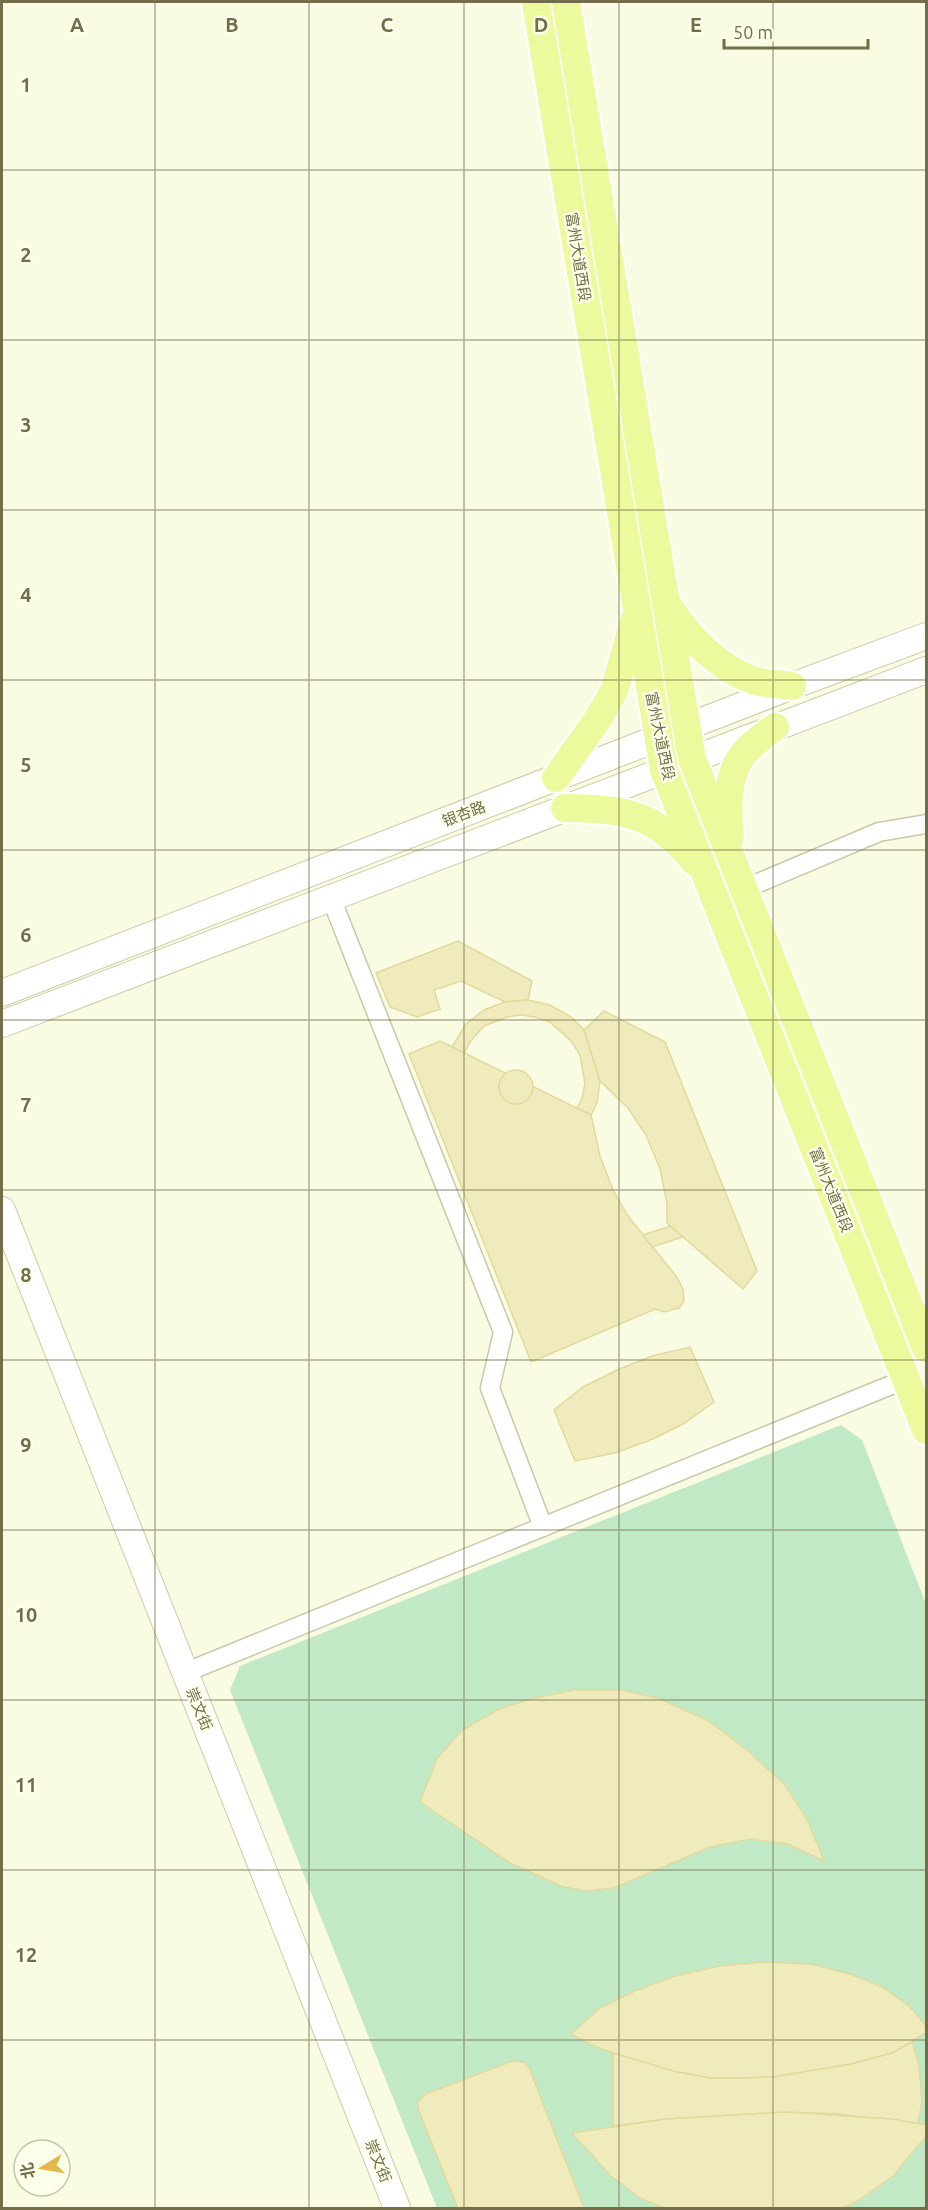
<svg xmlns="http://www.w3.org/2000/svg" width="928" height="2210" font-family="Ubuntu,'Noto Sans SC',sans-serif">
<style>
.green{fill:#c2e9c6}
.building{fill:#f0ebbc;stroke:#e2da9c;stroke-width:1.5}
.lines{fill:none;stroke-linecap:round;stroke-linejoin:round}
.street-casing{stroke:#cac8a8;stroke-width:21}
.secondary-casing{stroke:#cdcba5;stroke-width:28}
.primary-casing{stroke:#fff;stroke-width:32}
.street{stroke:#fff;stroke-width:18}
.secondary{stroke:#fff;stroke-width:26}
.primary{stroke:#edf99d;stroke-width:28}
.grid{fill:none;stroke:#736d4a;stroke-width:1.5;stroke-opacity:0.55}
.labels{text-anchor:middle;stroke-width:5;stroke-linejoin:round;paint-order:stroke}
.street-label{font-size:15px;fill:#736d4a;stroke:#fcffe9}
.grid-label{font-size:20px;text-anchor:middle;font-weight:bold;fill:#736d4a;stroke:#fcffe9;stroke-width:5;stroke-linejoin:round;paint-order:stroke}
</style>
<rect width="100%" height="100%" fill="#f9fce3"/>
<path class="green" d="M841,1425l21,15 64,164v604h-489l-207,-518 10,-24z"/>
<g class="building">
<path d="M458,941l74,40 -4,19 -23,2 -44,-21 -27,9 6,19 -23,8 -27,-10 -14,-34z"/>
<path d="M528,1000l22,5 20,11 14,14 16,51 -3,22 -6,12 -14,-7 5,-9 3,-16 -5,-28 -8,-13 -22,-20 -15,-5 -14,-2 -14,2 -23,9 -14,16 -6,11 -12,-6 14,-23 18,-14 21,-8z"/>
<path d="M604,1011l61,31 92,229 -14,18 -76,-66v-20l-7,-34 -14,-34 -18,-27 -28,-27 -16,-51z"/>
<path d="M440,1041l151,74 9,41 13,34 15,26 48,60 7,13 1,12 -5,7 -15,4 -9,-3 -124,53 -122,-308z"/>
<circle cx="516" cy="1087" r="17"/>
<path d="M670,1226l13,11 -31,10 -9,-12z"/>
<path d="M690,1347l24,55 -31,22 -30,15 -38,14 -40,8 -21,-51 29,-23 34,-17 35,-14z"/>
<path d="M574,1690h48l38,9 49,22 38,29 38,35 23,36 16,40 -36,-17 -38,-5 -40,8 -96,41 -29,3 -24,-5 -51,-23 -90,-61 17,-43 24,-28 36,-21 33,-11z"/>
<path d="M765,1962l45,2 40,10 32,13 28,20 16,19v7l-34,20 -41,11 -78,13 -31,1h-32l-37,-7 -60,-18 -21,-8 -21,-11 29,-26 35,-17 40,-15 45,-10z"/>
<path d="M912,2042l7,23 3,36 -4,23 -79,-10 -53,-2 -120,7 -53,7v-73l60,18 37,7h32l31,-1 78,-13 41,-11z"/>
<path d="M518,2061l6,2 5,5 55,140h-126l-40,-99v-7l8,-8 84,-32z"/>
<path d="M786,2112l107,7 33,6v11l-33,40 -32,23 -18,9h-178l-25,-10 -31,-24 -37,-41 94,-14z"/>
</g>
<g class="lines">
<g class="street-casing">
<g id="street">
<path d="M744,889l135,-57 47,-8"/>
<path d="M331,898l172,434 -13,56 53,139"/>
<path d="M184,1673l722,-294"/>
</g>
</g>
<g class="secondary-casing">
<g id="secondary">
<path d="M2,993l790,-307 134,-50"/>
<path d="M2,1024l924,-354"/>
<path d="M2,1210l395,998"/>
</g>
</g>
<g class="primary-casing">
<g id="primary">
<path d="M536,2l128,768 262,660"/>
<path d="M566,2l126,757 234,589"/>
<path d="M668,606c22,32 49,62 87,75 11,3 25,3 37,5"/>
<path d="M556,778l42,-59 16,-28 20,-70"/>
<path d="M565,808c61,1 90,5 130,54"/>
<path d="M730,836c-3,-28 -4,-63 16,-85 8,-9 20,-17 29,-24"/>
</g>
</g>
<use href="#street" class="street"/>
<use href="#secondary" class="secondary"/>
<use href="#primary" class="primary"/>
</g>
<path class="grid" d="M155,2v2206M309,2v2206M464,2v2206M619,2v2206M773,2v2206M2,170h924M2,340h924M2,510h924M2,680h924M2,850h924M2,1020h924M2,1190h924M2,1360h924M2,1530h924M2,1700h924M2,1870h924M2,2040h924"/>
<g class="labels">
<g class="street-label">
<text transform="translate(578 257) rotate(81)" y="5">富州大道西段</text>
<text transform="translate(660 736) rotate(78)" y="5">富州大道西段</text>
<text transform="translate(464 814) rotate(-21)" y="5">银杏路</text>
<text transform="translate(831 1190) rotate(68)" y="5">富州大道西段</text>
<text transform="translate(199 1709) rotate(68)" y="5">崇文街</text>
<text transform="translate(378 2161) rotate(68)" y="5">崇文街</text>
</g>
</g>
<g class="grid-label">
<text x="77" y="32">A</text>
<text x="232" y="32">B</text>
<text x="387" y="32">C</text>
<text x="541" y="32">D</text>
<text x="696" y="32">E</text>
<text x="26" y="92">1</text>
<text x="26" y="262">2</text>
<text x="26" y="432">3</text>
<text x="26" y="602">4</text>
<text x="26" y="772">5</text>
<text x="26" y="942">6</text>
<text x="26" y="1112">7</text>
<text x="26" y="1282">8</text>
<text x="26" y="1452">9</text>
<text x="26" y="1622">10</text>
<text x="26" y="1792">11</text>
<text x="26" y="1962">12</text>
</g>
<rect width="928" height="2210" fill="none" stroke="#736d4a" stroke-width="6"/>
<g transform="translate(42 2168) rotate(259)"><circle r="28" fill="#fcffe9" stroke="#c5c5a9" stroke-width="1.5"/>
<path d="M0-4.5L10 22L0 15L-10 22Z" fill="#e3b84b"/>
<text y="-9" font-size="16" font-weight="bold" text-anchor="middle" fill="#736d4a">北</text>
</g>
<path d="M724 39v9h144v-9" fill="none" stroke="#736d4a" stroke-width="3"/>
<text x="733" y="39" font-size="18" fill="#736d4a" stroke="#fcffe9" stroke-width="4.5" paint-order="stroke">50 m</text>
</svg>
